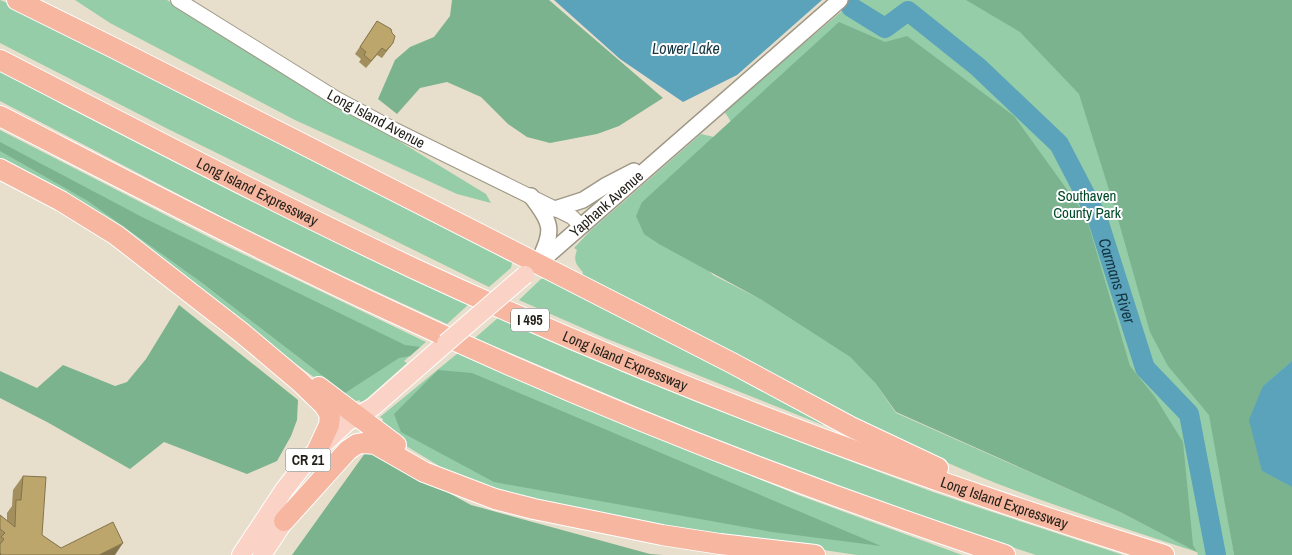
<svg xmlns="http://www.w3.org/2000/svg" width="1292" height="555" font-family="'Archivo Narrow',sans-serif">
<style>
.green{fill:#94cda8}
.forest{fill:#7ab38e}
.water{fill:#5ba2bb}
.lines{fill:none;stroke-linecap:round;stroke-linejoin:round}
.river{stroke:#5ba2bb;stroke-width:20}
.tertiary-casing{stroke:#9e9785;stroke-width:16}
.secondary-casing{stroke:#9e9785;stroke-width:18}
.primary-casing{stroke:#fff;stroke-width:20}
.motorway-casing{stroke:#fff;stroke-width:22}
.tertiary{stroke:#fff;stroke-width:14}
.secondary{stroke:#fff;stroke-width:15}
.primary{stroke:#fad3c6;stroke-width:18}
.motorway{stroke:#f6b6a0;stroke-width:20}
.primary-bridge-casing{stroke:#fff;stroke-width:20;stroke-linecap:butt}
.primary-bridge{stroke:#fad3c6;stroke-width:18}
.wall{fill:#a38f5d}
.shaded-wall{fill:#84744c}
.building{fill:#bda66c;stroke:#84744c}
.labels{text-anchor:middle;stroke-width:4;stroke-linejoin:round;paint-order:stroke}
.shield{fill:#fff;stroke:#64625d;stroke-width:1}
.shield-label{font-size:14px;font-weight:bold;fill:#221f18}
.street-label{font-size:15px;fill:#221f18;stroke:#fff}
.park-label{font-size:15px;fill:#004a28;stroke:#fff}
.water-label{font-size:16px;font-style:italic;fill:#143642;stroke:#fff}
</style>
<rect width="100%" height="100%" fill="#e7dfcc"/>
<g class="green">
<path d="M0,0l27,11 482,246 3,6 -1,5 -22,19 -319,-157 -170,-87z"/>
<path d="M75,0h92l319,194 5,9 -34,-9 -162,-74 -185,-97z"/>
<path d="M855,0h334l103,6v520l-68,-31 10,60h-36l-1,-3c-88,-29 -178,-56 -262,-95 -120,-56 -236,-120 -353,-182l1,-3c-7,-7 -10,-12 -6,-22l-3,-2 16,-17 111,-97 13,3 -72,65 71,73 47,24 90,58 26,27 20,29 226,100 74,38 -3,-6 -329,-219 -140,-215z"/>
<path d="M0,71l469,233 -22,20 -106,-49 -119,-58 -222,-116z"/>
<path d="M0,130l222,114 204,98 -22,19 3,2 -45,40 -3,-3c-10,6 -38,-19 -48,-25 -101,-75 -207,-143 -311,-213z"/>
<path d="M548,278l279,141 -4,6 -218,-87 -86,-38 22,-21z"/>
<path d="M499,317c142,64 288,122 434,175 63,22 127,42 190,63h-87l-113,-37 -203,-76 -245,-104z"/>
<path d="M458,353l340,142 164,60h-105l-181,-27 -157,-32 -70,-24 -51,-31 -16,-18 1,-4 -3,-2z"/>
</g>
<g class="forest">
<path d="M452,0h97l114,98 -44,28 -22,8 -47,9 -23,-6 -19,-13 -27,-27 -34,-15 -27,6 -23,26 -19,-15 17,-39 15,-13 24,-10 16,-21z"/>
<path d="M966,0h326v361l-29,25 -1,85 30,16v68h-58l-25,-140 -41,-49 -18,-34 -34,-120 -37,-118 -59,-62z"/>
<path d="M839,22l46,20 22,-6 107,80 72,100 44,150 25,31 28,45 10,103 4,7 -75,-39 -226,-101 -20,-28 -26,-27 -90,-58 -101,-55 -15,-10 -8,-18 6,-14z"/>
<path d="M0,142l142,75 263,128 15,2 -10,9 -11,2 -54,35 -144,-111 -113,-81 -88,-50z"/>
<path d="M179,305l119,95 -1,20 -6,16 -14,25 -30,13 -83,-32 -34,27 -83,-47 -47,-24v-27l37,17 26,-23 52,21 12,-4 19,-23z"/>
<path d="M438,370l34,3 409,173 -109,-14 -278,-50 -93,-50 -7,-18z"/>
<path d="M368,449l103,56 179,49 13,1h-371z"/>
</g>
<g class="water">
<path d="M554,0h268l-85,75 -54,27 -63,-43z"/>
<path d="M1292,361v126l-30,-16 -13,-51 14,-34z"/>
</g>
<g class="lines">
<path class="river" id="s1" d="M851,7l34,21 23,-17 70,56 81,77 38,73 48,151 44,46 27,141"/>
<g class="tertiary-casing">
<path id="tertiary" d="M178,0l159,99 58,31 177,87 9,9"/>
</g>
<g class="secondary-casing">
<g id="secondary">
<path d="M531,196c20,27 24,33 8,64"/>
<path d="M555,209l28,-9 22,-14 29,-15"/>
<path id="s2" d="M538,264l302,-264"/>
</g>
</g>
<g class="primary-casing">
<g id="primary">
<path d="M241,555l43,-65 25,-32 38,-36 26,-15 73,-64"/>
<path d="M262,555l29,-44"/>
</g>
</g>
<g class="motorway-casing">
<g id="motorway">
<path d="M17,0l97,48 448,228 170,87 119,64 87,41"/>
<path id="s3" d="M0,60c138,71 275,143 415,209 243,113 494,207 749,286"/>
<path d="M0,116c131,67 261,135 395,197 198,93 403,173 610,242"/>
<path d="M0,169l61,32 55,34 126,98 57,48 25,24 6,10 -1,10 -12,26"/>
<path d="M319,387l77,58"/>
<path d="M284,521l64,-71 9,-6 6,-1 12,1 49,28 71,27 39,10 128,26 58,9 95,11"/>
</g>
</g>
<use href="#tertiary" class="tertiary"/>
<use href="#secondary" class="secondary"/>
<use href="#primary" class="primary"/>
<use href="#motorway" class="motorway"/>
<g class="primary-bridge-casing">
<path id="primary-bridge" d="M446,343l79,-68"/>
</g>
<use href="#primary-bridge" class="primary-bridge"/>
</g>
<g class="wall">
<path d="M377,21l16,22 -11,15 -5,-3 -11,13 -7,-6 2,-3 -6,-5z"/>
<path d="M23,476l19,59 19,13 62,-5 -123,12v-40l7,6v-8l5,-7 1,-16z"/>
</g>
<path class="shaded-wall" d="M123,543l-8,12h-16z"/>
<g class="building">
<path d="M377,21l14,8 1,4 3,3 -2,7 -7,8 -4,-3 -11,13 -7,-6 2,-3 -6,-5z"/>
<path d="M23,476l23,1 -4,58 19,13 52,-26 10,21 -24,12h-99l1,-1 -1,-1v-9l4,-5 -3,-2 4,-4 -5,-4v-14l15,12 1,-27h5z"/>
</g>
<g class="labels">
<g class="shield">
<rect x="511" y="308.5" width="38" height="23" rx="4"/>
<rect x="285.5" y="448.5" width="45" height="23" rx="4"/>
</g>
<g class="shield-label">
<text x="530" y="325">I 495</text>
<text x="308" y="465">CR 21</text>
</g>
<g class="street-label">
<text transform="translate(376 119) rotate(28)" y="5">Long Island Avenue</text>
<text dy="5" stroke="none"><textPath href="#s3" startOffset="289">Long Island Expressway</textPath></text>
<text dy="5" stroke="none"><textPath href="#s2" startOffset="91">Yaphank Avenue</textPath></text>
<text dy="5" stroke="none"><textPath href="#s3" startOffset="694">Long Island Expressway</textPath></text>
<text dy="5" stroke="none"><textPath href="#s3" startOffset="1099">Long Island Expressway</textPath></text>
</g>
<g class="park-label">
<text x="1087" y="201">Southaven<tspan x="1087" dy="17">County Park</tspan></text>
</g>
<g class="water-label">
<text x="686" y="54">Lower Lake</text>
<text dy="6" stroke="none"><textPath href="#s1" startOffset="419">Carmans River</textPath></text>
</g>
</g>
</svg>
